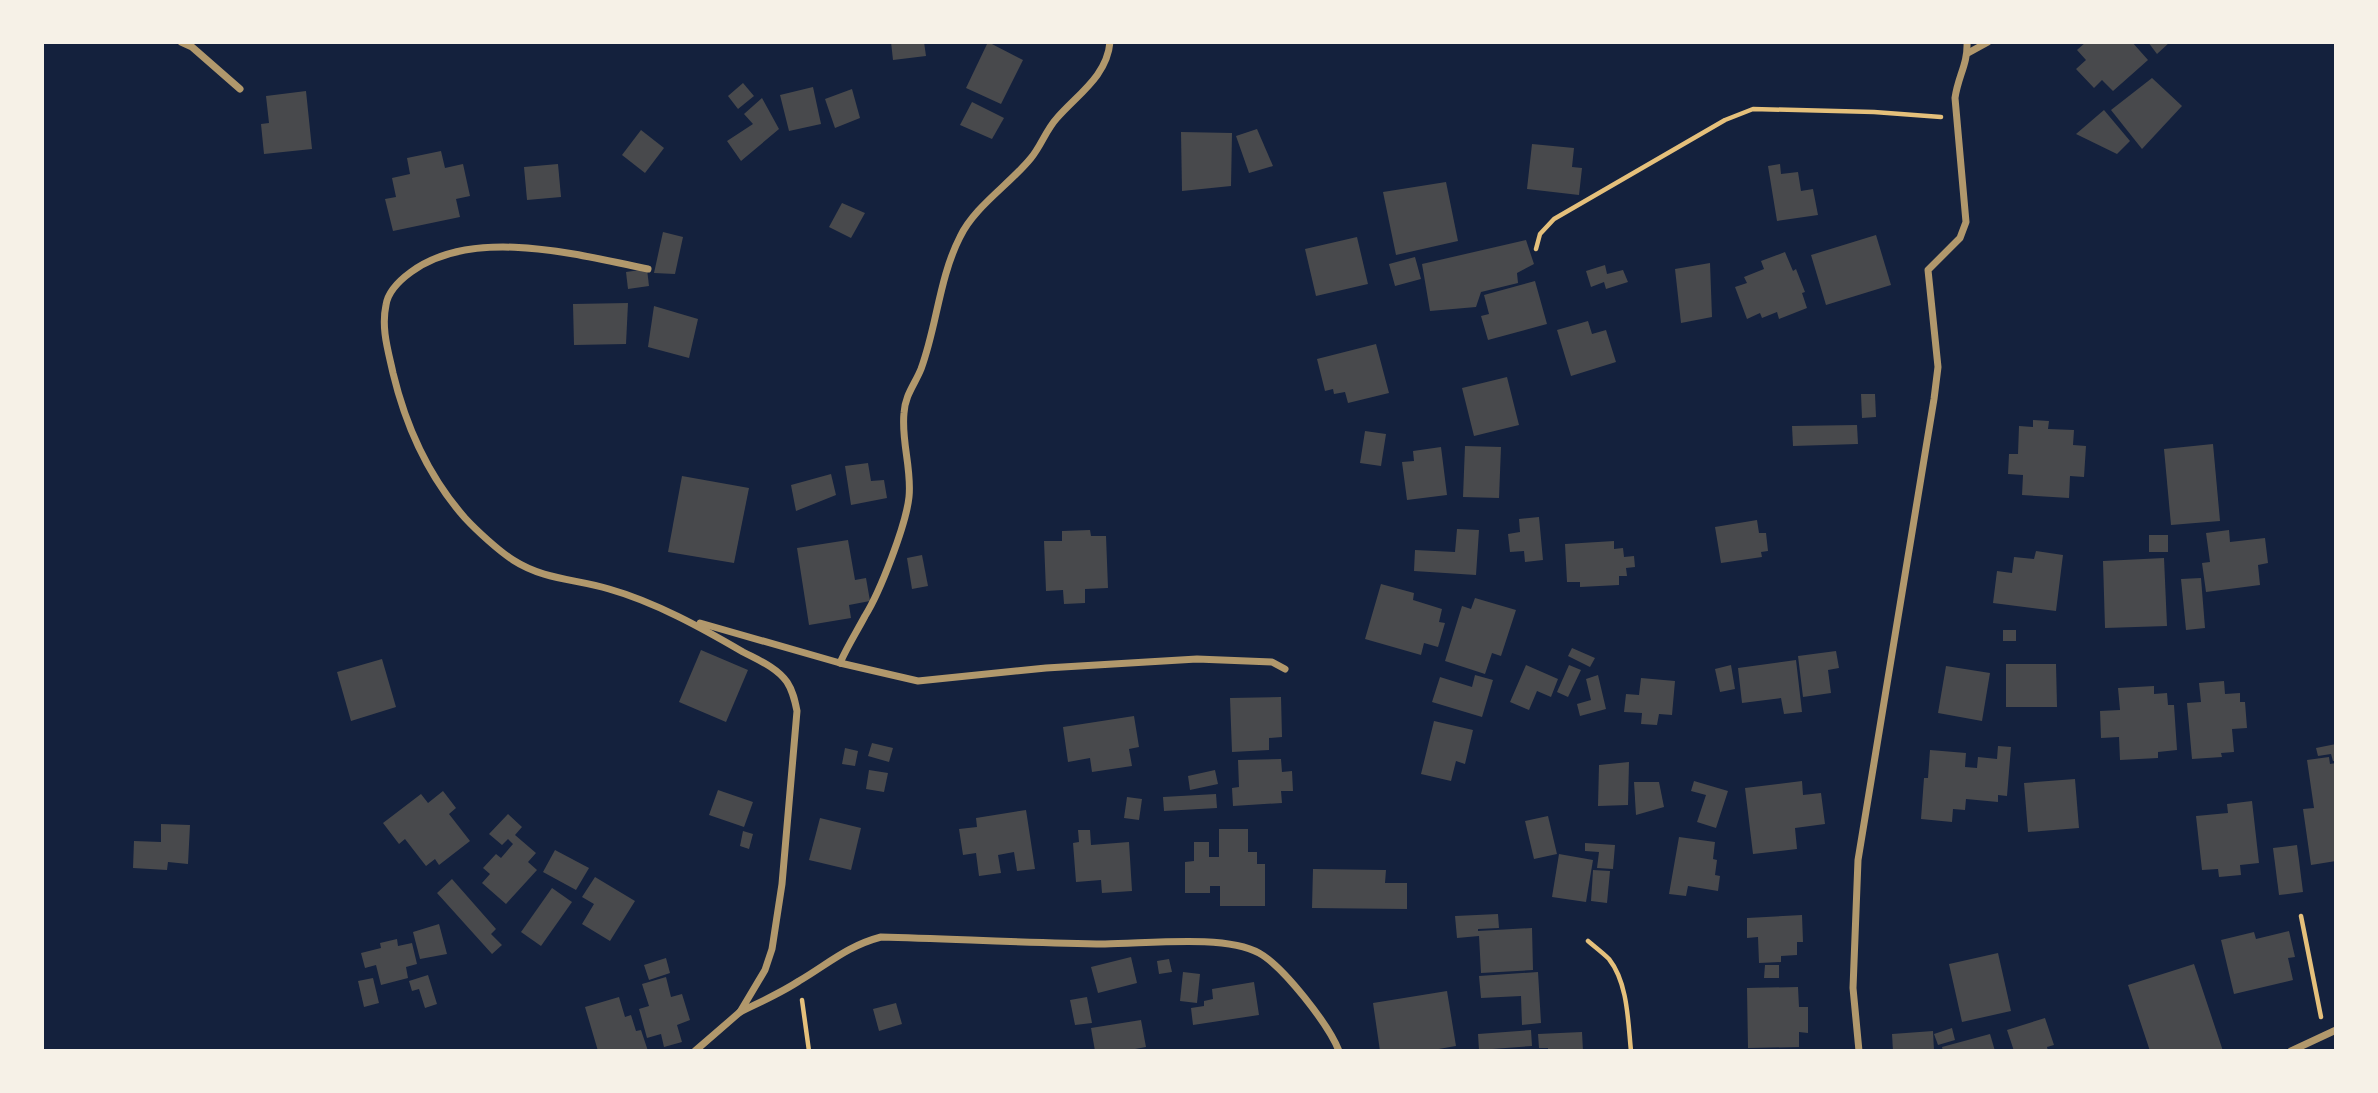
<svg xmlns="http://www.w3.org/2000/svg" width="2378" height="1093" font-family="'DejaVu Sans',sans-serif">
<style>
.building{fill:#48494c}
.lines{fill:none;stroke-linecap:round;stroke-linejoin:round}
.path{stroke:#e5c07b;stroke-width:4.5}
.minor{stroke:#b1986c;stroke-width:7}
</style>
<rect width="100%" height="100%" fill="#14213d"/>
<g class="building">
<path d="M891,42h33l2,14 -33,4z"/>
<path d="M988,42l35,18 -22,44 -35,-16z"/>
<path d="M2086,42h46l16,18 -35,31 -11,-11 -8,8 -18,-19 10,-9 -9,-10z"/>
<path d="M2148,42h22l-13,12z"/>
<path d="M2152,78l30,28 -40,43 -31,-39z"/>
<path d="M743,83l11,13 -16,13 -10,-13z"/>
<path d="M813,87l8,37 -32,7 -9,-36z"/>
<path d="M852,89l8,29 -25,10 -10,-29z"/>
<path d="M306,91l6,58 -48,5 -3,-30 8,-1 -3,-27z"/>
<path d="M762,98l17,31 -38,32 -14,-20 26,-17 -9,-10z"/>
<path d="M972,102l32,16 -12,21 -32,-14z"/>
<path d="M2104,110l26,31 -13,13 -41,-20z"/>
<path d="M1257,129l16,37 -24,7 -13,-37z"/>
<path d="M641,130l23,18 -19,25 -23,-18z"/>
<path d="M1181,132l51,1 -1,53 -49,5z"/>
<path d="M1532,144l42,4 -2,19 10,1 -3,27 -52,-6z"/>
<path d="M441,151l4,17 18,-4 7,32 -14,3 4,18 -67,14 -8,-32 11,-2 -4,-19 18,-4 -3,-16z"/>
<path d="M558,164l3,33 -34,3 -3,-33z"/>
<path d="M1780,164l1,10 17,-2 3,19 12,-2 5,26 -41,6 -9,-55z"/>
<path d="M1446,182l12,59 -62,14 -13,-63z"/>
<path d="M842,203l23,10 -14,25 -22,-11z"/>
<path d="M663,232l20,5 -8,37 -21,-1z"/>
<path d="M1876,235l15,50 -65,20 -15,-50z"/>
<path d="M1357,237l11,47 -52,12 -11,-47z"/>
<path d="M1526,240l8,24 -17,9 1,10 -37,9 -5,15 -46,4 -8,-47z"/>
<path d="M1785,252l8,19 3,-2 9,23 -3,1 5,15 -28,11 -2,-7 -15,6 -2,-5 -13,6 -12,-32 12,-4 -3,-6 20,-8 -3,-8z"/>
<path d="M1415,257l6,22 -26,7 -6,-22z"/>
<path d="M1710,263l2,54 -31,6 -6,-54z"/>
<path d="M1605,265l2,9 16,-4 5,12 -22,7 -2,-7 -13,5 -5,-16z"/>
<path d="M647,269l2,17 -21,3 -2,-17z"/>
<path d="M1535,281l12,43 -59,16 -7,-24 8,-2 -5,-19z"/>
<path d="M628,303l-2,41 -52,1 -1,-41z"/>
<path d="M654,306l44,13 -9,39 -41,-11z"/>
<path d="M1588,321l4,13 14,-4 10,32 -45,14 -14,-46z"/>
<path d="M1376,344l13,49 -41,10 -3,-11 -11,2 -1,-5 -8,2 -8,-32z"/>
<path d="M1507,377l12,48 -45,11 -12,-48z"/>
<path d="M1861,394h14l1,23 -14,1z"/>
<path d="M2033,420l16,1 -1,8 26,1 -1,15 13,1 -2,31 -14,-1 -1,22 -47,-3 1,-20 -15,-1 1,-20h9l1,-28 14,1z"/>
<path d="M1857,425l1,19 -65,2 -1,-20z"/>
<path d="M1365,431l21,3 -5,32 -21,-3z"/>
<path d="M2213,444l7,77 -49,4 -7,-76z"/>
<path d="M1465,446l36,1 -2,51 -36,-1z"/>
<path d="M1441,447l6,48 -40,5 -5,-38 12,-1 -1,-10z"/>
<path d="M868,463l3,18 13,-1 3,18 -36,7 -6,-39z"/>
<path d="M831,474l5,21 -40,16 -5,-26z"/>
<path d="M682,476l67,12 -15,75 -66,-11z"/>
<path d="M1539,517l4,43 -18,2 -1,-11 -14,1 -2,-18 12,-2 -1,-13z"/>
<path d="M1757,520l2,13h7l2,18 -7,1 1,5 -41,6 -6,-36z"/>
<path d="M1457,529l22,1 -3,45 -62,-4 1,-21 40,2z"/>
<path d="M1090,530l1,6h15l2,52 -23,1v14l-21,1 -1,-14 -17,1 -2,-50h18v-10z"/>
<path d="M2229,530l1,12 35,-4 3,25 -10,2 2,20 -54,7 -4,-29 8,-1 -4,-29z"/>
<rect x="2149" y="535" width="19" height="17"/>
<path d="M848,540l7,40 11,-2 4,23 -21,4 2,13 -42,7 -12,-77z"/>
<path d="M1614,541v8l9,-1 1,9 10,-1 1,11 -9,1 1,8h-8v9l-39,2v-5h-13l-2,-38z"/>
<path d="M2036,551l27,4 -7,56 -63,-8 4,-32 15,2 2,-16 20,2z"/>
<path d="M922,555l6,31 -16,3 -5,-31z"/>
<path d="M2164,558l3,68 -62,2 -2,-67z"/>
<path d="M2201,578l4,50 -19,2 -5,-51z"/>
<path d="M1381,584l33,9 -1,7 29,9 -3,13 6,1 -7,24 -14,-4 -3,12 -56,-16z"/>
<path d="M1475,598l41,12 -15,46 -9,-3 -7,21 -40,-13 17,-55 9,3z"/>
<rect x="2003" y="630" width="13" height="11"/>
<path d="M1572,648l23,10 -5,9 -22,-11z"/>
<path d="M701,650l47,20 -22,52 -47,-20z"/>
<path d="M1836,651l3,17 -11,2 3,23 -28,4 -5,-41z"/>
<path d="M382,659l14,48 -45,14 -14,-49z"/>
<path d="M1796,660l6,52 -18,2 -3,-16 -39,5 -4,-35z"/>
<path d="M2006,664h50l1,43h-51z"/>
<path d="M1526,665l32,14 -7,18 -14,-6 -8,19 -19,-8z"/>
<path d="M1569,665l12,5 -13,27 -11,-5z"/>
<path d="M1731,665l4,24 -15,3 -5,-23z"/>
<path d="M1946,666l44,7 -8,48 -44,-8z"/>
<path d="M1475,675l18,5 -11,37 -50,-15 8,-25 32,10z"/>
<path d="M1598,675l8,34 -26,7 -3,-12 14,-4 -5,-21z"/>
<path d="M1641,678l34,3 -3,34 -13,-1 -2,11 -16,-1 1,-11 -18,-1 2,-18 13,1z"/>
<path d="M2224,681l1,13 15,-1v9h5l2,26 -15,1 2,23 -13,1 1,4 -30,2 -5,-56 14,-1 -2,-19z"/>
<path d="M2154,686v8l13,-1 1,12h6l3,45 -19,2v6l-38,2 -1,-23 -18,1 -1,-27 20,-1 -2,-22z"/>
<path d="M1281,697l1,40 -13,1v12l-37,2 -2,-54z"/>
<path d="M1134,716l5,31 -10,2 3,17 -40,6 -2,-14 -22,4 -5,-35z"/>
<path d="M1434,721l39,9 -8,34 -9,-3 -5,20 -30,-7z"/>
<path d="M872,743l21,5 -4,14 -21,-6z"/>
<path d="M2336,744v17h-3l-2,-7 -13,2 -2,-8z"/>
<path d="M1998,746l13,1 -4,49 -9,-1v7l-32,-3 -1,11 -12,-1 -1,13 -31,-3 3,-41h4l2,-28 36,3 -1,14 12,1 1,-11 19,2z"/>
<path d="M845,748l13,3 -3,15 -13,-2z"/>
<path d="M2329,757l1,7 6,-1v98l-25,4 -8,-56 11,-1 -7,-48z"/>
<path d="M1281,759l1,13 10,-1 1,20h-12l1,12 -49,3 -1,-18 7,-1 -1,-27z"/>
<path d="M1629,762l-1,43 -30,1 1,-41z"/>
<path d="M869,770l19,3 -4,19 -18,-3z"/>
<path d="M1215,770l3,14 -28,6 -2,-14z"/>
<path d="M2075,779l4,49 -51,4 -4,-49z"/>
<path d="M1694,781l34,10 -12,37 -19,-6 9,-27 -15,-4z"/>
<path d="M1802,781l1,14 18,-2 4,31 -30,4 2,21 -44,5 -8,-66z"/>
<path d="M1634,782h25l5,25 -28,8z"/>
<path d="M718,790l35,12 -9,25 -35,-12z"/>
<path d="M443,791l13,17 -7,6 21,27 -31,24 -4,-6 -9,7 -21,-27 -6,5 -16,-21 38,-29 7,9z"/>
<path d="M1216,794l1,14 -53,3 -1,-14z"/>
<path d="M1127,797l15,2 -3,21 -15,-2z"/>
<path d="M2252,801l7,62 -19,2 1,10 -22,2 -1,-8 -16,1 -6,-54 32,-3 -1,-9z"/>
<path d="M1026,810l9,59 -18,2 -3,-19 -16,3 3,18 -22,3 -3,-23 -13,2 -4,-26 18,-2 -1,-9z"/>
<path d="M508,814l14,13 -7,8 21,18 -8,9 9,8 -31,34 -24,-21 8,-9 -7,-6 13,-14 5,4 12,-14 -5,-5 -6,6 -13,-11z"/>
<path d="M1548,816l9,38 -23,5 -9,-38z"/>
<path d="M820,818l41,10 -10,42 -42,-10z"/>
<path d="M161,824l29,1 -2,39 -20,-2 -1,8 -34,-2 1,-27 27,1z"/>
<path d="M1219,829h29v23h9v12h8v42h-45v-20h-10v7h-25v-31l9,-1v-19h15v15h10z"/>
<path d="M1078,830h12l1,15 38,-3 3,49 -30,2 -1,-13 -25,2 -3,-39 6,-1z"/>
<path d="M743,831l10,3 -4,15 -9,-3z"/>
<path d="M1679,837l36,5 -2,17 4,1 -2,15 5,1 -2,15 -30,-5 -2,10 -17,-2z"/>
<path d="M1585,843l30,2 -2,24 -16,-1 2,-16 -14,-1z"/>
<path d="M2297,845l6,47 -24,3 -6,-47z"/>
<path d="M555,850l34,18 -13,22 -33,-18z"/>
<path d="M1559,854l34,6 -7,42 -34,-5z"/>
<path d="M1313,869l73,1 -1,13h22v26l-95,-1z"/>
<path d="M1593,870l17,1 -3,32 -16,-2z"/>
<path d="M595,877l40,24 -25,40 -28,-17 12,-20 -12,-7z"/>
<path d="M452,879l44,50 -5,5 11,11 -10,9 -55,-61z"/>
<path d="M552,888l20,14 -31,44 -20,-14z"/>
<path d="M1498,914l1,14 -21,1v2l54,-3 1,42 -52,3 -2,-37 -22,2 -2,-22z"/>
<path d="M1802,915l1,27h-6v13l-16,1v6l-22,1 -1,-26 -11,1v-20z"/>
<path d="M439,924l8,30 -27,5 -7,-27z"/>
<path d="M2289,931l6,26 -7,1 5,22 -59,14 -13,-54 33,-8 2,7z"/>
<path d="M397,939l1,7 14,-3 5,21 -11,3 2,11 -27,7 -5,-20 -11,3 -4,-15 20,-5 -1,-5z"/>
<path d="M1998,953l13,58 -49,11 -13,-58z"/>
<path d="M1131,957l6,26 -39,10 -7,-26z"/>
<path d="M666,958l4,15 -21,7 -5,-15z"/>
<path d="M1169,959l3,13 -13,2 -2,-13z"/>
<path d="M2194,964l29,87h-73l-22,-66z"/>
<path d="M1765,965h14v13h-15z"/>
<path d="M1183,972l17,2 -3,29 -17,-2z"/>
<path d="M1538,972l3,51 -19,2 -1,-29 -40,2 -2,-22z"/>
<path d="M428,975l9,29 -12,4 -6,-19 -7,2 -3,-10z"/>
<path d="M666,977l5,20 11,-3 8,26 -13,5 5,17 -18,5 -3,-13 -14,4 -8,-29 10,-3 -7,-22z"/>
<path d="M373,978l6,25 -15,4 -6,-26z"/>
<path d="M1254,982l5,33 -66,10 -2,-17 13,-2v-5l9,-2 -1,-10z"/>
<path d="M1798,987l1,20h9v26l-9,-1v15l-51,1 -1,-60z"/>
<path d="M1447,991l9,55 -29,5h-47l-7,-48z"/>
<path d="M619,997l6,20 6,-2 5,16 5,-1 7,21h-50l-13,-44z"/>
<path d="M1087,997l5,26 -17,2 -5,-25z"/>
<path d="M896,1003l6,21 -23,7 -6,-22z"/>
<path d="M2045,1018l9,27 -7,2 1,4h-34l-7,-21z"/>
<path d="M1141,1020l5,27 -22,4h-29l-4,-23z"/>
<path d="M1952,1028l3,12 -17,5 -4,-11z"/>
<path d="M1531,1030l1,16 -53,4 -1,-16z"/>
<path d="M1933,1031l1,20h-41l-1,-17z"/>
<path d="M1582,1032l1,19h-35v-3h-9l-1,-14z"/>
<path d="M1990,1034l5,17h-52l-1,-4z"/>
</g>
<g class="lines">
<g class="path">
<path d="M1536,249l4,-15 14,-15 171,-99 28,-11 121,3 67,5"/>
<path d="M2301,916l20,101"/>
<path d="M1588,941c7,6 15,12 21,18 19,24 19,63 22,92"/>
<path d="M802,1000l7,51"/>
</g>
<g class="minor">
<path d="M181,42l11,5 48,42"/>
<path d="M1968,53l20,-11"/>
<path d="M648,269c-69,-14 -175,-43 -237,3 -11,8 -23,19 -25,33 -5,23 2,45 7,68 13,54 35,103 72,145 12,13 34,33 48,42 31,20 63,19 96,29 46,13 93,39 134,63 15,8 33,15 44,30 6,9 8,19 10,29l-15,173 -10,65 -7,21 -25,42 -45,39"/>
<path d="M700,623l140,40 78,18 128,-13 151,-9 75,3 13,7"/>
<path d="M840,663c8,-18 16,-30 25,-47 15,-24 41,-91 44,-119 3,-28 -8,-56 -5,-84 1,-18 11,-29 17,-44 16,-43 18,-91 39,-132 14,-30 50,-53 71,-79 10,-12 15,-28 26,-40 21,-24 50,-42 53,-76"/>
<path d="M740,1012c20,-10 41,-19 59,-31 29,-17 48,-35 82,-44 75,2 149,6 224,7 40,0 120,-10 154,9 24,13 70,72 80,98"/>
<path d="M1859,1051l-6,-63 5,-128 76,-461 4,-32 -10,-97 32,-32 6,-16 -11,-124c3,-22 13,-34 12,-56"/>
<path d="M2291,1051l45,-21"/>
</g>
</g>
<rect width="2378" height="1093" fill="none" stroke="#f6f1e7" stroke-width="88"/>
</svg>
